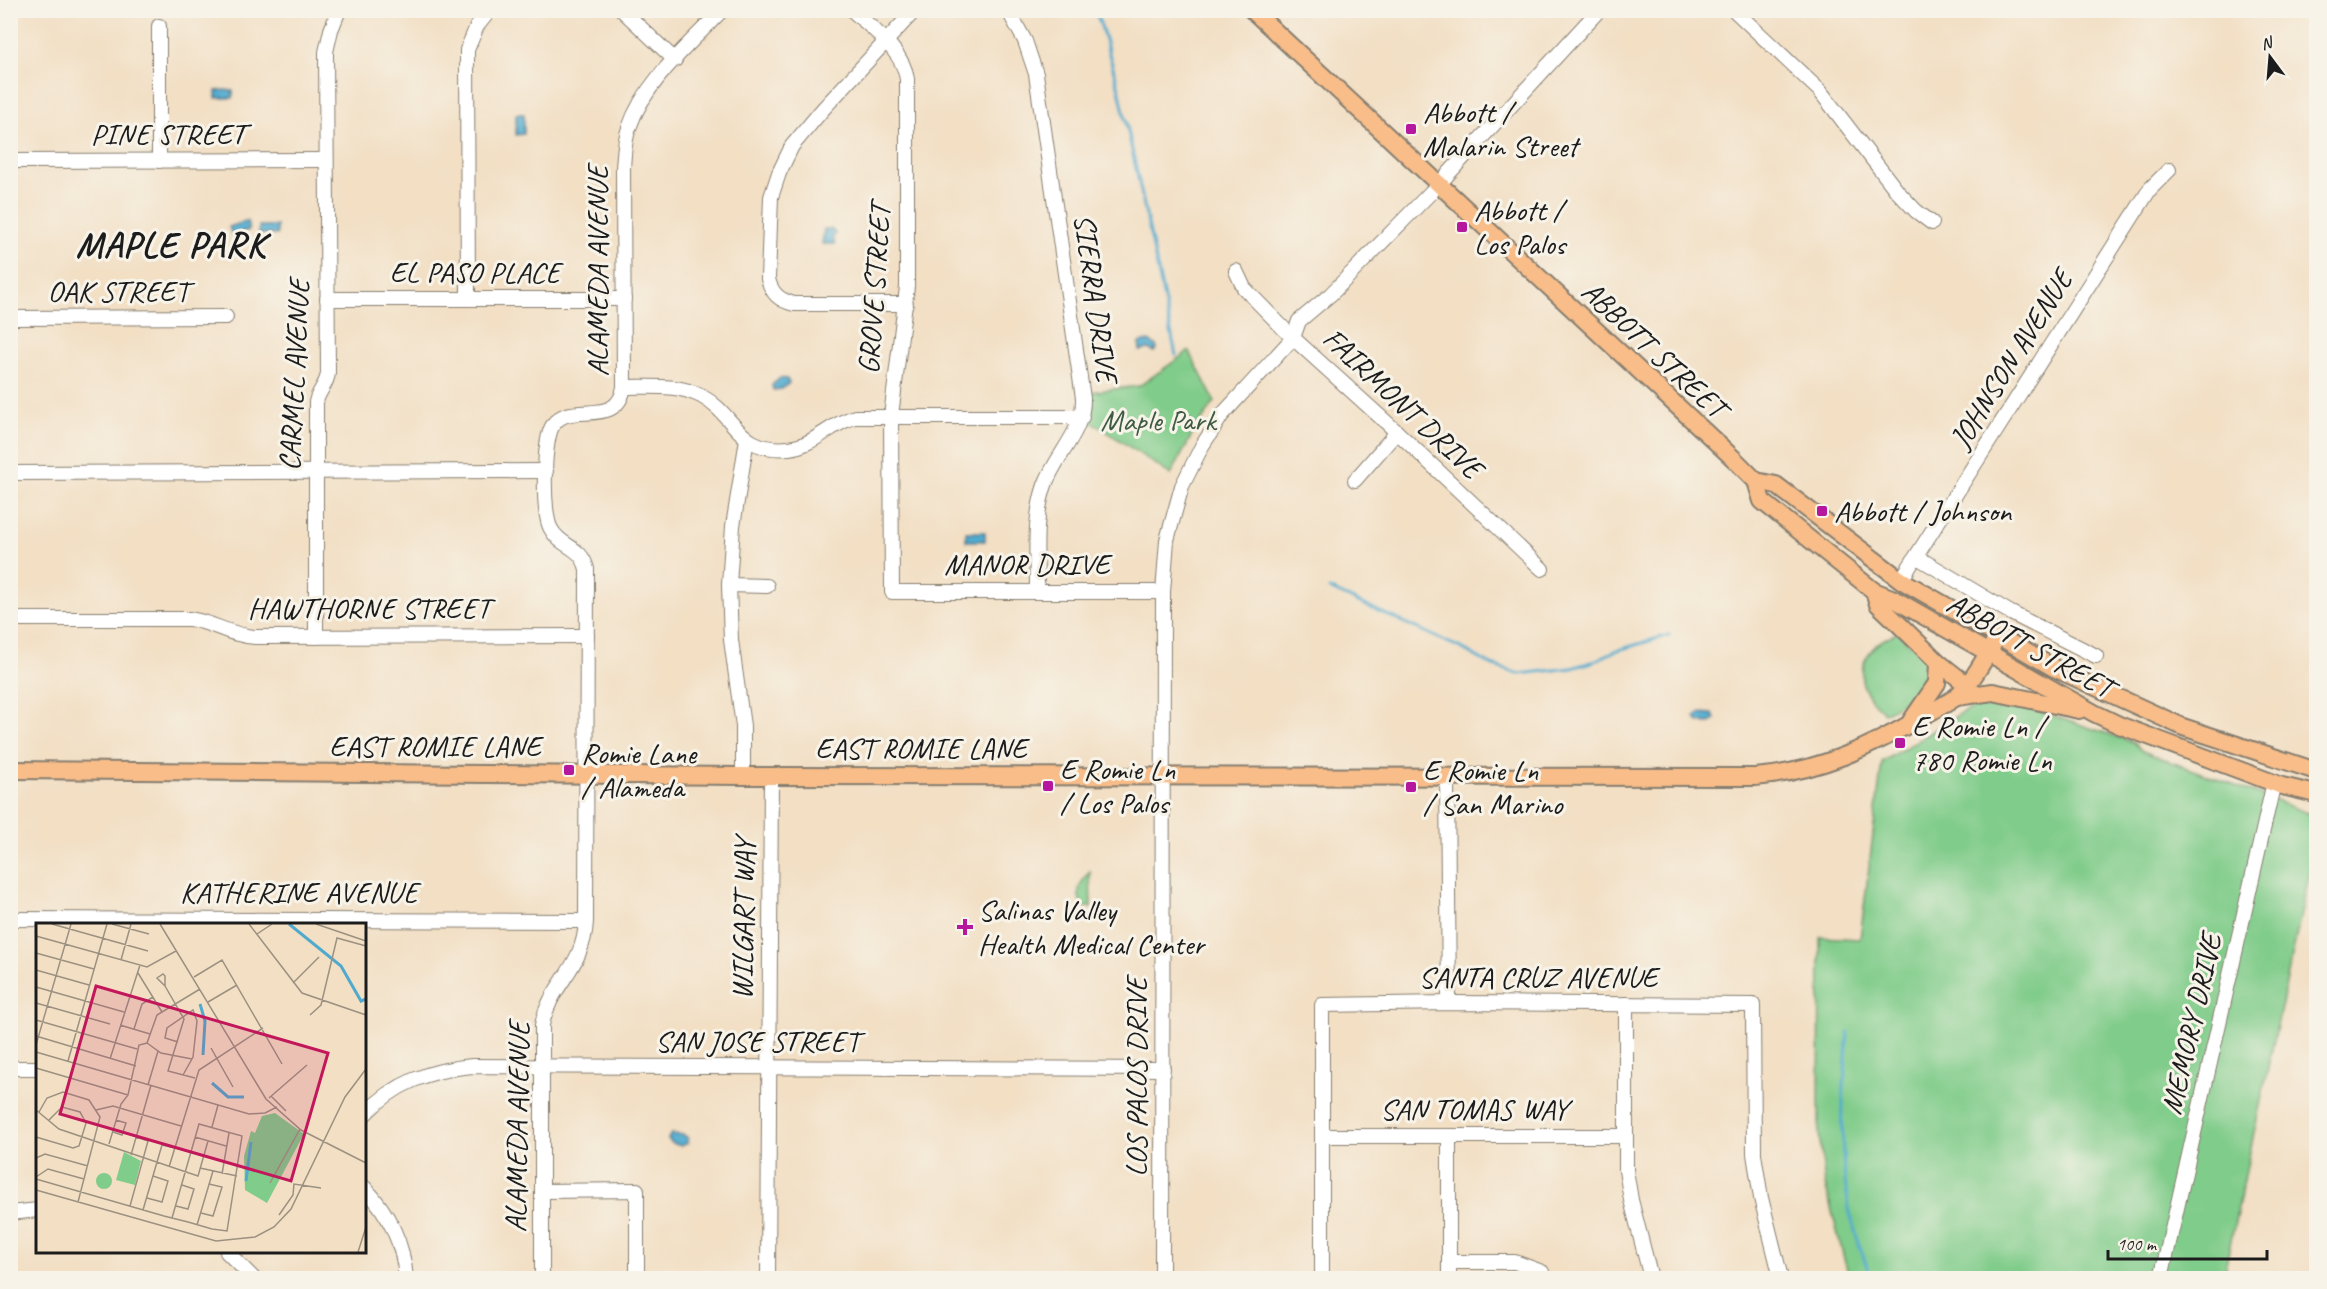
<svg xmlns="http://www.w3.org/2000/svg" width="2327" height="1289" font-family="Caveat,sans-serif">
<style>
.green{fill:#80cc8a;stroke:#4e7453;stroke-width:1.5}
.water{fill:#51aace;stroke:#366375;stroke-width:1.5}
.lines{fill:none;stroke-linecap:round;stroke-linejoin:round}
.stream{stroke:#51aace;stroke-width:3}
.minor-casing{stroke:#877e70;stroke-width:16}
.major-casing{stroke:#877e70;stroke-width:20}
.minor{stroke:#fff;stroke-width:14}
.major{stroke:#f8bd88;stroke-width:16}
.poi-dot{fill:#b5179e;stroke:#f7f3e8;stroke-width:2}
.labels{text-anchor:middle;stroke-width:6;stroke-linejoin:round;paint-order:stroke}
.poi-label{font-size:30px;fill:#1c1c1c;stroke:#f7f3e8;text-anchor:start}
.street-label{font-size:30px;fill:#1c1c1c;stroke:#f7f3e8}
.park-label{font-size:30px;fill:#3f5a42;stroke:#f7f3e8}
.district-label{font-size:36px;font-weight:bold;letter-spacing:1.5px;fill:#1c1c1c;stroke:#f7f3e8}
.inset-river{fill:none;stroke:#51aace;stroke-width:3}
.inset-road{fill:none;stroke:#9c9181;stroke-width:1.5}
.view{fill:#c2185b;fill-opacity:0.15;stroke:#c2185b;stroke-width:3}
.inset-edge{fill:none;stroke:#1c1c1c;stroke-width:3}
</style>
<rect width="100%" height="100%" fill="#f7f3e8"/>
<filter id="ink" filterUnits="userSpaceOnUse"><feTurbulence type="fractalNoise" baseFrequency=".0167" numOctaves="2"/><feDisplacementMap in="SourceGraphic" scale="12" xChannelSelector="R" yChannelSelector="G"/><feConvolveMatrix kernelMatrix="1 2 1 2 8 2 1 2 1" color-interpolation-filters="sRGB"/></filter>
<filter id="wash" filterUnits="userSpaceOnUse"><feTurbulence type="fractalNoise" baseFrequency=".008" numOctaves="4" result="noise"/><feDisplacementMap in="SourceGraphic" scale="24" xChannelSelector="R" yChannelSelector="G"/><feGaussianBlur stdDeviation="1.35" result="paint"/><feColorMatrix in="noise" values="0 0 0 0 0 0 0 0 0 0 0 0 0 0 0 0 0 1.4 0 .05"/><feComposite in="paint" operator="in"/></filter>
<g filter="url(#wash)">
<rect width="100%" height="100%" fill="#f2dfc4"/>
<g class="green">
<path d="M1189,351l26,51 -21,29 -23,44 -80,-54 2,-14 -2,-15 48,-6z"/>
<path d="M1898,633c8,8 18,15 25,23 24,28 -20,46 -39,57 -5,-6 -12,-11 -16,-18 -17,-27 4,-54 30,-62z"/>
<path d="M2003,702l17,3 113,37 9,9 174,65v28l-93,434h-374l-24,-94 -6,-51 1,-196 40,2 22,-177 81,-50 20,-8z"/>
<path d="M1090,871l1,36h-8c-9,-15 -3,-24 7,-36z"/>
</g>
<g class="water">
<path d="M224,90l9,1v7h-17v-7z"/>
<path d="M516,114h8v20l-8,1z"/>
<path d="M247,221l2,9 -17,5 -3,-8z"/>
<path d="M259,226h18v9l-18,-1z"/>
<path d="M824,229h7l5,5 -3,3 2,7h-13z"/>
<path d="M1148,341l8,4 1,4 -3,3 -6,-3 -8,2 -1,-8z"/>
<path d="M780,378l7,1 2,4 -7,6 -9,1 -1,-5z"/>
<rect x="966" y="532" width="19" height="9"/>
<path d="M1699,713l14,1 2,5 -5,4 -12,-1 -3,-5z"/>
<path d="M671,1134l13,1 4,3v5l-7,3 -9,-3 -4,-4z"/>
</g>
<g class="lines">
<g class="stream">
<path d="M1095,10l7,19 17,60 57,266"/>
<path d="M1329,589l134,60 28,16 28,9 53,-6 20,-6 23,-11 54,-16"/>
<path d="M1848,1032c-5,58 -10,118 1,176 5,24 14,48 22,70"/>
</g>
</g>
</g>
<g filter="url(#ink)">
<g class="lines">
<g class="minor-casing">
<g id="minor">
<path d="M622,10l53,50"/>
<path d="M852,10c20,19 51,40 55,69v208l-16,129 1,176h271"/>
<path d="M1008,10l17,31 11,33 47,324c1,34 -27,56 -38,87 -12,34 -8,71 -8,106"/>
<path d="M1734,10l86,81 77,100 19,20 16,12"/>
<path d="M10,161l316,-1"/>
<path d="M159,161v-135"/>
<path d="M1236,271l8,17 49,50 104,94 145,137"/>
<path d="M327,299h297"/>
<path d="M468,299l-1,-249 10,-24 13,-16"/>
<path d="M906,304h-112c-15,-4 -22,-10 -26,-25l3,-82 8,-24 13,-27 31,-37 92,-99"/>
<path d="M10,318l216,-1"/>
<path d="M624,387c26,0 54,-3 77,9 36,19 35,57 88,52 26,-3 42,-25 66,-31h227"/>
<path d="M10,473l536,-2"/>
<path d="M1355,480l42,-48"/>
<path d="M1917,557l94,56 85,43"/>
<path d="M1901,580l249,-391 19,-19"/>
<path d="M729,585l38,1"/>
<path d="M10,619h179c24,3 42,17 66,18l332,-1"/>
<path d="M316,637v-235c2,-11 11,-17 12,-29l-2,-321 5,-22 8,-20"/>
<path d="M743,776v-50l-12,-86 -2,-55 4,-59 14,-87"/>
<path d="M1447,777l2,226"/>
<path d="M10,919l576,2"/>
<path d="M1626,1004v166l5,30 20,78"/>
<path d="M10,1068h28"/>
<path d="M364,1115c31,-32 65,-45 108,-49l691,3"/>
<path d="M1322,1136h304"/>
<path d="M1449,1136v142"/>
<path d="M364,1187c25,26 39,55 42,91"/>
<path d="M542,1191l95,-1v88"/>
<path d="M10,1213l28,-3"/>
<path d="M227,1252l26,26"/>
<path d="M1449,1262h66l27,10"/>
<path d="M542,1278v-253c8,-42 42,-56 44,-104l1,-352c-6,-24 -26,-21 -36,-40 -9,-15 -8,-90 2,-104 16,-26 64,5 71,-38l-1,-218c1,-14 1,-28 6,-41 16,-47 60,-83 93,-118"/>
<path d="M768,1278l3,-502"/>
<path d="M1162,1278l1,-686 4,-52 15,-54 20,-40 20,-31 71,-77 6,-17 32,-27 108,-110 160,-174"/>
<path d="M1322,1278v-273l127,-2 304,2 1,149 7,44 20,80"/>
<path d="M2161,1278l113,-496"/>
</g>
</g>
<g class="major-casing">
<g id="major">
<path d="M1252,10l481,448 23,23 6,20 112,90 20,8 200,114 25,12 163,61 34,8"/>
<path d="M1756,481l20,4 125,95 153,88 129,59 133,44"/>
<path d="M1874,591l4,13 60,58 28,22"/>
<path d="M1956,697l37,-5 86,18"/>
<path d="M1911,721l26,-38 1,-21"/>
<path d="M10,770l733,6 1012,1c62,-5 117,-30 170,-62 10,-6 23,-11 32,-19 17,-16 29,-40 41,-60"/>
</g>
</g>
<use href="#minor" class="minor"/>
<use href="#major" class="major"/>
</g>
</g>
<g class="poi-dot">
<rect x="1405" y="123" width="12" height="12" rx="3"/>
<rect x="1456" y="221" width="12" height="12" rx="3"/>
<rect x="1816" y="505" width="12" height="12" rx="3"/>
<rect x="1894" y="737" width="12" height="12" rx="3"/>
<rect x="563" y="764" width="12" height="12" rx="3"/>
<rect x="1042" y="780" width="12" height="12" rx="3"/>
<rect x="1405" y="781" width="12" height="12" rx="3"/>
<path d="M962 918h6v6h6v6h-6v6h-6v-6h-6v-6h6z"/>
</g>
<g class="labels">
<g class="poi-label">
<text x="1423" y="122">Abbott /<tspan x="1423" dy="34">Malarin Street</tspan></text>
<text x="1474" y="220">Abbott /<tspan x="1474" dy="34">Los Palos</tspan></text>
<text x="1834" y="521">Abbott / Johnson</text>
<text x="1912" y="736">E Romie Ln /<tspan x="1912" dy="34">780 Romie Ln</tspan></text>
<text x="581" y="763">Romie Lane<tspan x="581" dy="34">/ Alameda</tspan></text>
<text x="1060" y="779">E Romie Ln<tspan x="1060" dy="34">/ Los Palos</tspan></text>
<text x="1423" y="780">E Romie Ln<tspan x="1423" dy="34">/ San Marino</tspan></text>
<text x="978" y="920">Salinas Valley<tspan x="978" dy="34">Health Medical Center</tspan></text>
</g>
<g class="street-label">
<text x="168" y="144">PINE STREET</text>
<text transform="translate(597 271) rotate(-90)" y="10">ALAMEDA AVENUE</text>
<text x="475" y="282">EL PASO PLACE</text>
<text transform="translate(874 289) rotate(-86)" y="10">GROVE STREET</text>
<text x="118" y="301">OAK STREET</text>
<text transform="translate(1096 298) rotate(82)" y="10">SIERRA DRIVE</text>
<text transform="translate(1654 349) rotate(43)" y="10">ABBOTT STREET</text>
<text transform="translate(2011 359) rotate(-58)" y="10">JOHNSON AVENUE</text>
<text transform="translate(294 375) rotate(-87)" y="10">CARMEL AVENUE</text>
<text transform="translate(1403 403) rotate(43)" y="10">FAIRMONT DRIVE</text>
<text x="1027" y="574">MANOR DRIVE</text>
<text x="369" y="618">HAWTHORNE STREET</text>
<text transform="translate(2030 645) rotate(29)" y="10">ABBOTT STREET</text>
<text x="435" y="756">EAST ROMIE LANE</text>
<text x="921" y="758">EAST ROMIE LANE</text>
<text x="299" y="902">KATHERINE AVENUE</text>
<text transform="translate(743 919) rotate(-89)" y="10">WILGART WAY</text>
<text x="1538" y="987">SANTA CRUZ AVENUE</text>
<text transform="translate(2191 1024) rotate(-77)" y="10">MEMORY DRIVE</text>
<text x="757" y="1051">SAN JOSE STREET</text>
<text transform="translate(1136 1077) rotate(-90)" y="10">LOS PALOS DRIVE</text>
<text x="1474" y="1119">SAN TOMAS WAY</text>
<text transform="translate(517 1127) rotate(-89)" y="10">ALAMEDA AVENUE</text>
</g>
<g class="park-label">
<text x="1158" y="430">Maple Park</text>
</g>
<g class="district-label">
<text x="171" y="257">MAPLE PARK</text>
</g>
</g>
<g transform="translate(36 923)">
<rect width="330" height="330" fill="#f2dfc4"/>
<path d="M239,190l29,21 -37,69 -22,-13 -1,-34 7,-25 4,2 7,-17zM88,229l17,9 -6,24 -19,-5zM60 258a8 8 0 1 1 16 0a8 8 0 1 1-16 0Z" fill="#80cc8a"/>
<path class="inset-river" d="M253,1l52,42 20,35 5,-2M164,81l5,17 -2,34M176,160l16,14h16M210,258l5,-39"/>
<path class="inset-road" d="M16,1l96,27M76,1l37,10M124,1l106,175 35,31 65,33M213,1l53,69 64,22M280,1l50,17M221,11l15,-10M0,13l111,31 29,-16M0,30l58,16M85,37l10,-36M0,47l53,15M102,50l24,39M127,51l2,2v10l-8,-8zM158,54l28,-17 60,104M257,60l26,-26M129,63l19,33 -16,52 27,7M0,64l88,25M172,79l29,-17M0,80l74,21M274,92l11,-10 16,-67 29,8M0,97l101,29M84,102l30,9M98,106l8,-25 11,-7M0,113l100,30M142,119l-13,-4 2,-10 26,-18 4,11 -4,36 -10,18M111,120l14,10 31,6M0,122l35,-121M175,125l22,39M0,129l213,62 16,-1 12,-6M74,136l30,-94M32,138l39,-137M0,145l92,27M112,162l10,-34M235,173l15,15M233,175l38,-33M0,187l23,19 139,47 10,-35M60,187l17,-4 68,20M3,189l8,-14 16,-6 26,8 11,17 -22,85M176,204l6,-22M77,209l9,3 4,-12 -10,-3M0,214l37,11 6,-2 7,-23 -6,-11 -18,-5 -13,13M159,214l31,9M73,221l12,-40 7,-9 11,-50 8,-2 10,-28 43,-26M95,232l20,-70M0,235l9,-4 43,12M133,244l30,-97 64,-42M164,245l37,8M186,251l7,-41M0,254l12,-8 36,10M0,256l128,37 24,6 24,7 15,2 15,-95 -43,-12 -27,94M234,260l30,-54M0,267l180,51 39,-4 19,-10 17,-18 54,-112 21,-28M111,275l15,4 6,-21 -15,-5M94,283l18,-65 -12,-4M140,283l12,3 6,-20 -12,-4M107,287l19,-65 13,3M165,290l12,3 9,-29 -13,-3M243,292l14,-20 1,-11 27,4M161,302l16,-54M322,329l8,-25"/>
<path class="view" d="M60,63l232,67 -37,128 -231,-67z"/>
<rect width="330" height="330" class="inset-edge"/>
</g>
<rect width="2327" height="1289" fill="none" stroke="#f7f3e8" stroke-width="36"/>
<g transform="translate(2270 57) rotate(344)" stroke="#f7f3e8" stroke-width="4.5" paint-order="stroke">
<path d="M0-4.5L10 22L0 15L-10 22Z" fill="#1c1c1c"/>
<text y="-9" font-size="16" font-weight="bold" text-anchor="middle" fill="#1c1c1c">N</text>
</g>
<path d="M2108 1250v9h159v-9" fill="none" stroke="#1c1c1c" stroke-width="3"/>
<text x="2117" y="1250" font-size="18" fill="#1c1c1c" stroke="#f7f3e8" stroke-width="4.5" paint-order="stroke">100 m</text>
</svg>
